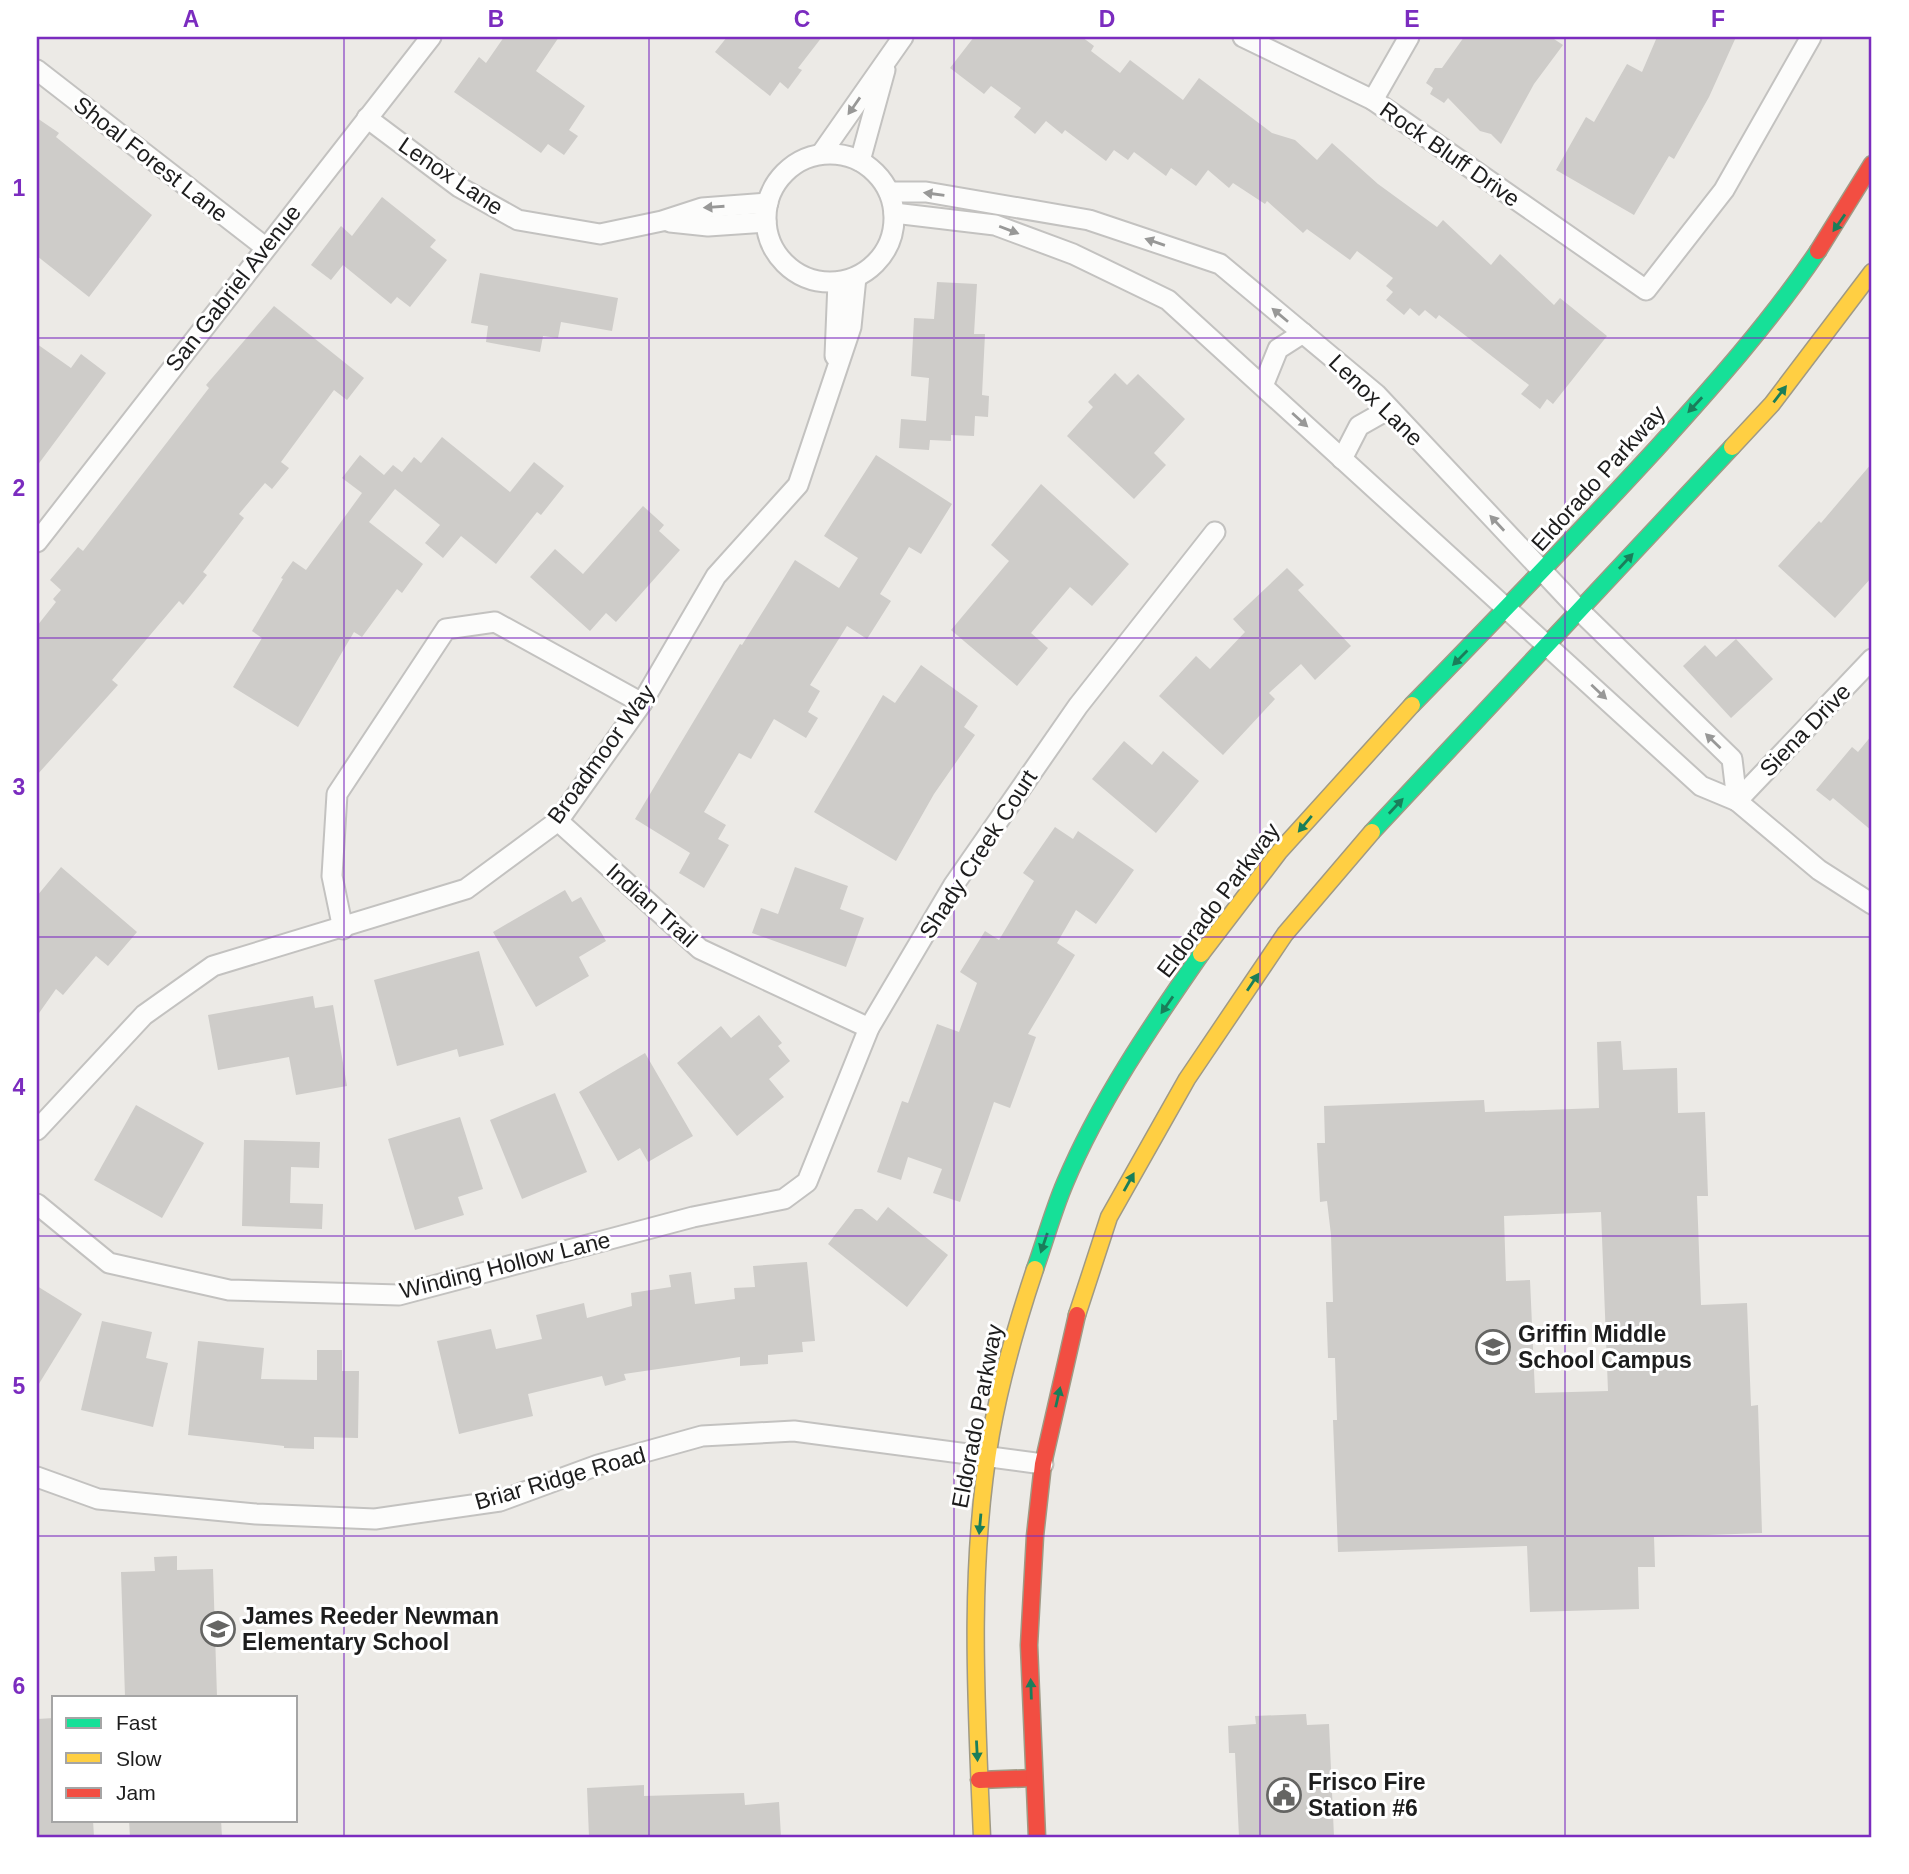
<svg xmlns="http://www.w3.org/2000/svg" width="1909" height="1874" font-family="Arial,sans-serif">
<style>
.building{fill:#ceccc9;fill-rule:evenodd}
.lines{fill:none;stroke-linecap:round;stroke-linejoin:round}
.street-casing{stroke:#c3c2c0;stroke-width:23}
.fast-casing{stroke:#a09a85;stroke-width:19}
.slow-casing{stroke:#a09a85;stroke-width:19}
.jam-casing{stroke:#a09a85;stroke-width:19}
.street{stroke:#fcfcfb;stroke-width:19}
.fast{stroke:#16e098;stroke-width:16}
.slow{stroke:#ffcf43;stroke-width:16}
.jam{stroke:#f24e42;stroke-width:16}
.oneway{fill:#989897}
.oneway2{fill:#1a7e5a}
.grid{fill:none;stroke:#7b2cbf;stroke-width:2;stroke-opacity:0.55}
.labels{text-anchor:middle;stroke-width:6;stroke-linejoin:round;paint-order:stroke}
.street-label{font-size:23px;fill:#1d1d1d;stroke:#fff}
.poi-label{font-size:23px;font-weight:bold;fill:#1d1d1d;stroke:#fff;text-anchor:start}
.neatline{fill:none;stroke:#7b2cbf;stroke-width:2.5}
.grid-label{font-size:23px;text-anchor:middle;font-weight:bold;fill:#7b2cbf}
</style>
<rect width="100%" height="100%" fill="#eceae6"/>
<g class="building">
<path d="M504,37h55l-23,34 49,35 -16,24 9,6 -14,19 -16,-11 -7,9 -87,-61 25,-35 7,6z"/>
<path d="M727,37h95l-24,31 4,2 -14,19 -8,-7 -10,14 -55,-44z"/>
<path d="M974,37h108l12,9 -3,5 29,22 10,-13 53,40 16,-22 73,55 23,7 22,20 15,-17 46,41 59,43 6,-7 48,45 9,-11 54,51 6,-7 47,38 -54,68 -6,-5 -7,10 -19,-15 8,-9 -90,-70 -3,4 -11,-9 -6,6 -9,-8 -6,7 -18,-15 7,-8 -7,-6 7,-8 -36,-27 -7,9 -43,-31 -4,4 -36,-32 -2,3 -32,-21 -4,5 -21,-18 -12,16 -25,-18 -5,8 -32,-24 -6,8 -14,-10 -8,11 -41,-31 -3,4 -16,-13 -11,13 -21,-17 7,-9 -30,-22 -7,8 -34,-26z"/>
<path d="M1464,37h87l12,8 -29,39 -33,60 -10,-10 -11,-3 -32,-33 -4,5 -14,-9 3,-6 -7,-5 9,-15h7z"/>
<path d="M1657,37h79l-27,60 -35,62 -5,-3 -35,59 -78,-45 30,-53 8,5 33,-58 15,8z"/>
<path d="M37,118l22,15 -3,4 96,78 -63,82 -52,-41z"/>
<path d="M382,197l54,43 -6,7 17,13 -37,47 -13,-10 -6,7 -48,-39 -12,15 -20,-15 30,-39 11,10z"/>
<path d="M480,273l138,25 -6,33 -51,-9 -3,16 -15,-2 -3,16 -54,-10 2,-16 -17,-3z"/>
<path d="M937,282l40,2 -3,50h11l-3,61 7,1 -1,21 -13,-1 -1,20 -23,-1v6l-21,-1 -1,10 -30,-2 2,-29 25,2 3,-43 -18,-2 3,-58 20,1z"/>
<path d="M274,306l90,72 -17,22 -13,-10 -53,72 8,6 -17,21 -7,-6 -26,31 5,4 -41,54 4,3 -24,30 -4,-4 -67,79 6,5 -81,90v-149l19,-24 -3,-3 8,-9 -11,-10 28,-33 5,4 126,-163 -3,-3z"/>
<path d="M37,344l34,24 10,-14 25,19 -69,93z"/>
<path d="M1115,373l12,12 11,-11 47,45 -31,34 12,12 -32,34 -67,-63 26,-29 -5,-5z"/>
<path d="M442,437l68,55 24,-30 30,24 -23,29 -4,-3 -41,52 -35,-28 -18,22 -18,-15 15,-18 -45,-36 -26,33 54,42 -21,29 -5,-4 -35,48 -8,-5 -56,95 -65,-40 29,-49 -10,-7 31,-52 -2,-1 12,-17 13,9 56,-77 -20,-15 18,-23 24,20 9,-10 9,7 12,-15 7,6z"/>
<path d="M876,455l76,49 -31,50 -12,-7 -29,47 11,7 -24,38 -20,-13 -37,59 10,6 -12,21 10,6 -12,20 -32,-19 -23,40 -12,-6 -35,59 22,13 -8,14 11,6 -25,43 -25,-15 11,-20 -55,-34 105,-175 2,1 53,-85 44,28 19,-30 -34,-22z"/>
<path d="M1872,463v114l-37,41 -57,-52 41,-45 2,2z"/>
<path d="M1041,484l88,80 -37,42 -22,-19 -39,46 17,15 -31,38 -66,-56 58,-69 -18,-16z"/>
<path d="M643,506l21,19 -5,6 21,19 -64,72 -10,-9 -16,18 -60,-54 25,-28 28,25z"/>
<path d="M1287,568l17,17 -6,5 53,56 -36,34 -14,-16 -32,29 6,6 -52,56 -64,-59 37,-40 14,13 35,-37 -12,-13z"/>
<path d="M1736,639l37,40 -42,39 -48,-52 22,-21 11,12z"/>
<path d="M921,665l57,41 -14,21 11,8 -41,59 -38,67 -82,-49 69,-117 12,8z"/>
<path d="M1872,735v96l-39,-33 -3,3 -14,-11 36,-43 6,5z"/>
<path d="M1124,741l28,24 11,-14 36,30 -43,52 -64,-54z"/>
<path d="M1055,827l18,12 5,-8 56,39 -38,54 -20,-14 -19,33 18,12 -47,79 8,3 -26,71 -16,-6 -34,100 -27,-9 9,-24 -34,-12 -7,23 -24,-8 25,-71 6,2 29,-79 22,8 18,-49 -17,-11 25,-41 14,9 35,-59 -11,-8z"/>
<path d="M61,867l76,65 -29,34 -12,-10 -33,39 -7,-6 -19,27v-120z"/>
<path d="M795,867l53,19 -8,23 24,9 -18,49 -94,-34 9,-25 17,6z"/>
<path d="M565,890l7,12 9,-5 25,44 -27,16 10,19 -53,31 -43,-75z"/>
<path d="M479,951l25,94 -45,12 -2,-8 -60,17 -23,-86z"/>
<path d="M313,996l2,12 18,-3 14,81 -51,9 -7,-38 -71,13 -10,-55z"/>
<path d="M759,1015l23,28 -4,3 12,15 -21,18 15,18 -47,39 -60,-73 44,-37 10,12z"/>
<path d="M1621,1041l2,29 54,-2 1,45 27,-1 3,84h-11l4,109 46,-2 4,103 7,-1 4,128 -108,4 1,30h-17l1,42 -109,3 -3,-66 -189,6 -5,-132h4l-2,-62h-7l-2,-56h7l-2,-67 -4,-34 -7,1 -3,-59h8l-1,-37 160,-6 1,12 114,-4 -2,-66zM1601,1212l7,179 -73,2 -5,-113 -24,1 -2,-65z"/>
<path d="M645,1053l48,83 -45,26 -8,-14 -22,13 -39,-69z"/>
<path d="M555,1093l32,79 -65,27 -32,-79z"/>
<path d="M136,1105l68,38 -42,75 -68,-38z"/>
<path d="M460,1117l23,72 -25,8 6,18 -49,15 -27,-91z"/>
<path d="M244,1140l76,2 -1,26 -28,-1 -1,36 33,1 -1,25 -80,-3z"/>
<path d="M888,1207l60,48 -41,52 -79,-63 27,-35h7l15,12z"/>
<path d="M807,1262l8,79 -13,1 1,10 -35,3v9l-28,2v-9l-116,17 2,6 -21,6 -3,-10 -74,18 5,22 -74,18 -22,-93 54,-12 5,20 46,-10 -6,-24 48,-12 3,15 45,-12 -1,-13 40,-6 -2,-12 22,-3 4,32 40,-5 -1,-11 21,-1 -2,-21z"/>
<path d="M37,1286l45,28 -45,73z"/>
<path d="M102,1321l50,11 -6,26 22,5 -15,64 -72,-17z"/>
<path d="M198,1341l66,7 -3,31 56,1v-30h25v21h17l-1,67 -44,-1v12l-30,-1v-2l-96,-11z"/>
<path d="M177,1556v14l36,-1 4,128h-92l-4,-125 34,-1 -1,-14z"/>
<path d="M1306,1714l1,11 22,-1 5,113h-95l-4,-84h-6l-1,-27 28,-2 -1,-8z"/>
<path d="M54,1718v102h39l1,17h-57v-118z"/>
<path d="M644,1785v11l100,-3 1,12 34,-3 2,35h-192l-2,-49z"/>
<path d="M129,1820h92l1,17h-92z"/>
</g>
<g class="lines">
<g class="street-casing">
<g id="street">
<path d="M1243,37l130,63 273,190 78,-100 87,-153"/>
<path d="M37,70l228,177"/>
<path d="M1373,100l36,-63"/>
<path d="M367,118l92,69 59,33 82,14 62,-13 40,-13 66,-5"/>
<path d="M821,154l82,-117"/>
<circle cx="830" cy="218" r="64"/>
<path d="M860,161l25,-91"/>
<path d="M889,192h37l163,28 131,44 156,130 204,217 152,148 5,42"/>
<path d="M894,213l101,12 78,29 95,46 533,486 36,15 82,69 53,34"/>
<path d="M670,222l38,4 58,-4"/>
<path d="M835,356l3,-74"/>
<path d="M1263,386l15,-37 25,-16"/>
<path d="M1342,459l17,-33 30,-17"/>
<path d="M37,542l394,-505"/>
<path d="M1737,801l135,-142"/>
<path d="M558,821l142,128 169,79"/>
<path d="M343,929l-11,-53 5,-82 109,-165 49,-7 147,81"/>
<path d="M37,1130l107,-115 69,-49 253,-77 92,-68 84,-118 74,-127 82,-91 53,-158 5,-50"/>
<path d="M37,1204l72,59 120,27 170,5 294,-78 91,-18 23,-17 62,-154 84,-142 125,-180 137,-174"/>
<path d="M37,1477l61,22 158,15 119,5 125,-18 98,-36 104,-29 92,-5 249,33"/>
</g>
</g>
<g class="fast-casing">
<g id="fast">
<path d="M1412,705c83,-85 165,-170 245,-257 57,-63 114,-127 161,-197"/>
<path d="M1372,832l360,-385"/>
<path d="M1035,1269c10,-28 18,-58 30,-86 34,-81 86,-157 136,-229"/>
</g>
</g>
<g class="slow-casing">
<g id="slow">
<path d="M1732,447l40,-43 100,-132"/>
<path d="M1201,954l78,-102 133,-147"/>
<path d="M1077,1315l32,-98 78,-138 98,-145 87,-102"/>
<path d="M982,1837c-6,-134 -14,-271 9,-403 10,-56 26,-111 44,-165"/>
</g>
</g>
<g class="jam-casing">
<g id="jam">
<path d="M1818,251l54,-87"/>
<path d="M979,1780l55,-2"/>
<path d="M1037,1837l-8,-192 6,-109 8,-72 34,-149"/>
</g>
</g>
<use href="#street" class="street"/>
<use href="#fast" class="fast"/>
<use href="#slow" class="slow"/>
<use href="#jam" class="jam"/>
</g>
<defs><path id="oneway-solid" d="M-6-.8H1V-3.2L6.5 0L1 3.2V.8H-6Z" transform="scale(1.75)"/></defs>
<g class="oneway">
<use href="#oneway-solid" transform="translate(854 106) rotate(125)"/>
<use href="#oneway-solid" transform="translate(934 194) rotate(-172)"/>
<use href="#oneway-solid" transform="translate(714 207) rotate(176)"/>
<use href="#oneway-solid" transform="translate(1009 230) rotate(21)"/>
<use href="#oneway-solid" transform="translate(1155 242) rotate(-161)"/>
<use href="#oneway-solid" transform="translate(1280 315) rotate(-140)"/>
<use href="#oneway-solid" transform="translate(1300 420) rotate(42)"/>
<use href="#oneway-solid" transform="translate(1497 523) rotate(-133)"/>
<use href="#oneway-solid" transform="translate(1599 692) rotate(43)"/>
<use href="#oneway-solid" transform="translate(1713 741) rotate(-136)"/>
</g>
<g class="oneway2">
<use href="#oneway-solid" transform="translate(1839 223) rotate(125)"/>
<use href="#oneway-solid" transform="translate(1780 394) rotate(-52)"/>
<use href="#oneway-solid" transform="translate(1695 405) rotate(133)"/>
<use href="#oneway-solid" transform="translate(1626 561) rotate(-47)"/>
<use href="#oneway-solid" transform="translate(1460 658) rotate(135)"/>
<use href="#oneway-solid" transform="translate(1396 806) rotate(-47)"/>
<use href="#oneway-solid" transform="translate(1305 824) rotate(130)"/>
<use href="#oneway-solid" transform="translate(1253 982) rotate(-56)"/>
<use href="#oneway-solid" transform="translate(1167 1005) rotate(125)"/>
<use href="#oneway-solid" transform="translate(1129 1182) rotate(-61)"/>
<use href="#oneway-solid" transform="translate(1044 1243) rotate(109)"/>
<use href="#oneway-solid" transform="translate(1058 1397) rotate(-77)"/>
<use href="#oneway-solid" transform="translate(980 1524) rotate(95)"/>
<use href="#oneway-solid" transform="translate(1031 1689) rotate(-92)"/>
<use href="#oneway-solid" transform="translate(977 1751) rotate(87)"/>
</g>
<path class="grid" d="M344,37v1800M649,37v1800M954,37v1800M1260,37v1800M1565,37v1800M37,338h1835M37,638h1835M37,937h1835M37,1236h1835M37,1536h1835"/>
<defs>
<g id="school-ring" transform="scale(1.75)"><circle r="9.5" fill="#fff" stroke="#656563" stroke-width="1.5"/><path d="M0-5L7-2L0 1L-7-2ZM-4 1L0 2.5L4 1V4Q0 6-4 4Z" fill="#656563"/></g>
<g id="civic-ring" transform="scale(1.75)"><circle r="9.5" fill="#fff" stroke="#656563" stroke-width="1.5"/><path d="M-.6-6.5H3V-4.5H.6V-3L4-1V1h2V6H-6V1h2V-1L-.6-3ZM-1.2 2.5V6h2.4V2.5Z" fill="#656563"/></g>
</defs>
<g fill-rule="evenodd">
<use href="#school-ring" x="1493" y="1347"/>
<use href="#school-ring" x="218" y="1629"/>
<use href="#civic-ring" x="1284" y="1795"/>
</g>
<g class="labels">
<g class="street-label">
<text transform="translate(1450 154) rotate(35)" y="8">Rock Bluff Drive</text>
<text transform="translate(151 159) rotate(38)" y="8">Shoal Forest Lane</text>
<text transform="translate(451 176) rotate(34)" y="8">Lenox Lane</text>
<text transform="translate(233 288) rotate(-52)" y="8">San Gabriel Avenue</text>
<text transform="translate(1376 400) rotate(44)" y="8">Lenox Lane</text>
<text transform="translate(1598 478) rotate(-48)" y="8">Eldorado Parkway</text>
<text transform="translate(1805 730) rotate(-46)" y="8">Siena Drive</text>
<text transform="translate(601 754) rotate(-54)" y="8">Broadmoor Way</text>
<text transform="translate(978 854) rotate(-57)" y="8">Shady Creek Court</text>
<text transform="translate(1218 900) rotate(-53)" y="8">Eldorado Parkway</text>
<text transform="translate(652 905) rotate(42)" y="8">Indian Trail</text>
<text transform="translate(505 1265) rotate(-14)" y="8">Winding Hollow Lane</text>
<text transform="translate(977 1416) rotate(-79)" y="8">Eldorado Parkway</text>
<text transform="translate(560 1478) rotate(-16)" y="8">Briar Ridge Road</text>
</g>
<g class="poi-label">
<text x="1518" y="1342">Griffin Middle<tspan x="1518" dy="26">School Campus</tspan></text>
<text x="242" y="1624">James Reeder Newman<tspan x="242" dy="26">Elementary School</tspan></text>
<text x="1308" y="1790">Frisco Fire<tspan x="1308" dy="26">Station #6</tspan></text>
</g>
</g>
<rect width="1909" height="1874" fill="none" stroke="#ffffff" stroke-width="77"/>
<rect x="52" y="1696" width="245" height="126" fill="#ffffff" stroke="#a5a5a5" stroke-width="2"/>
<rect x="66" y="1718" width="35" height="10" fill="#16e098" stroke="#a5a5a5" stroke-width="2"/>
<text x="116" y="1730" font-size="21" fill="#1d1d1d">Fast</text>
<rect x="66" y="1753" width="35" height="10" fill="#ffcf43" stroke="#a5a5a5" stroke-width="2"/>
<text x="116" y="1766" font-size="21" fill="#1d1d1d">Slow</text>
<rect x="66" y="1788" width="35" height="10" fill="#f24e42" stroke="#a5a5a5" stroke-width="2"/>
<text x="116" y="1800" font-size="21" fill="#1d1d1d">Jam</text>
<rect x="38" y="38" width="1832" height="1798" class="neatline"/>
<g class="grid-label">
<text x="191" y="27">A</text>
<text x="496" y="27">B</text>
<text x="802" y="27">C</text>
<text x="1107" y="27">D</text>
<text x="1412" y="27">E</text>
<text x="1718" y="27">F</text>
<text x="19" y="196">1</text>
<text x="19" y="496">2</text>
<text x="19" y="795">3</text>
<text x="19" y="1095">4</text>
<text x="19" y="1394">5</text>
<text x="19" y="1694">6</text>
</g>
</svg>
